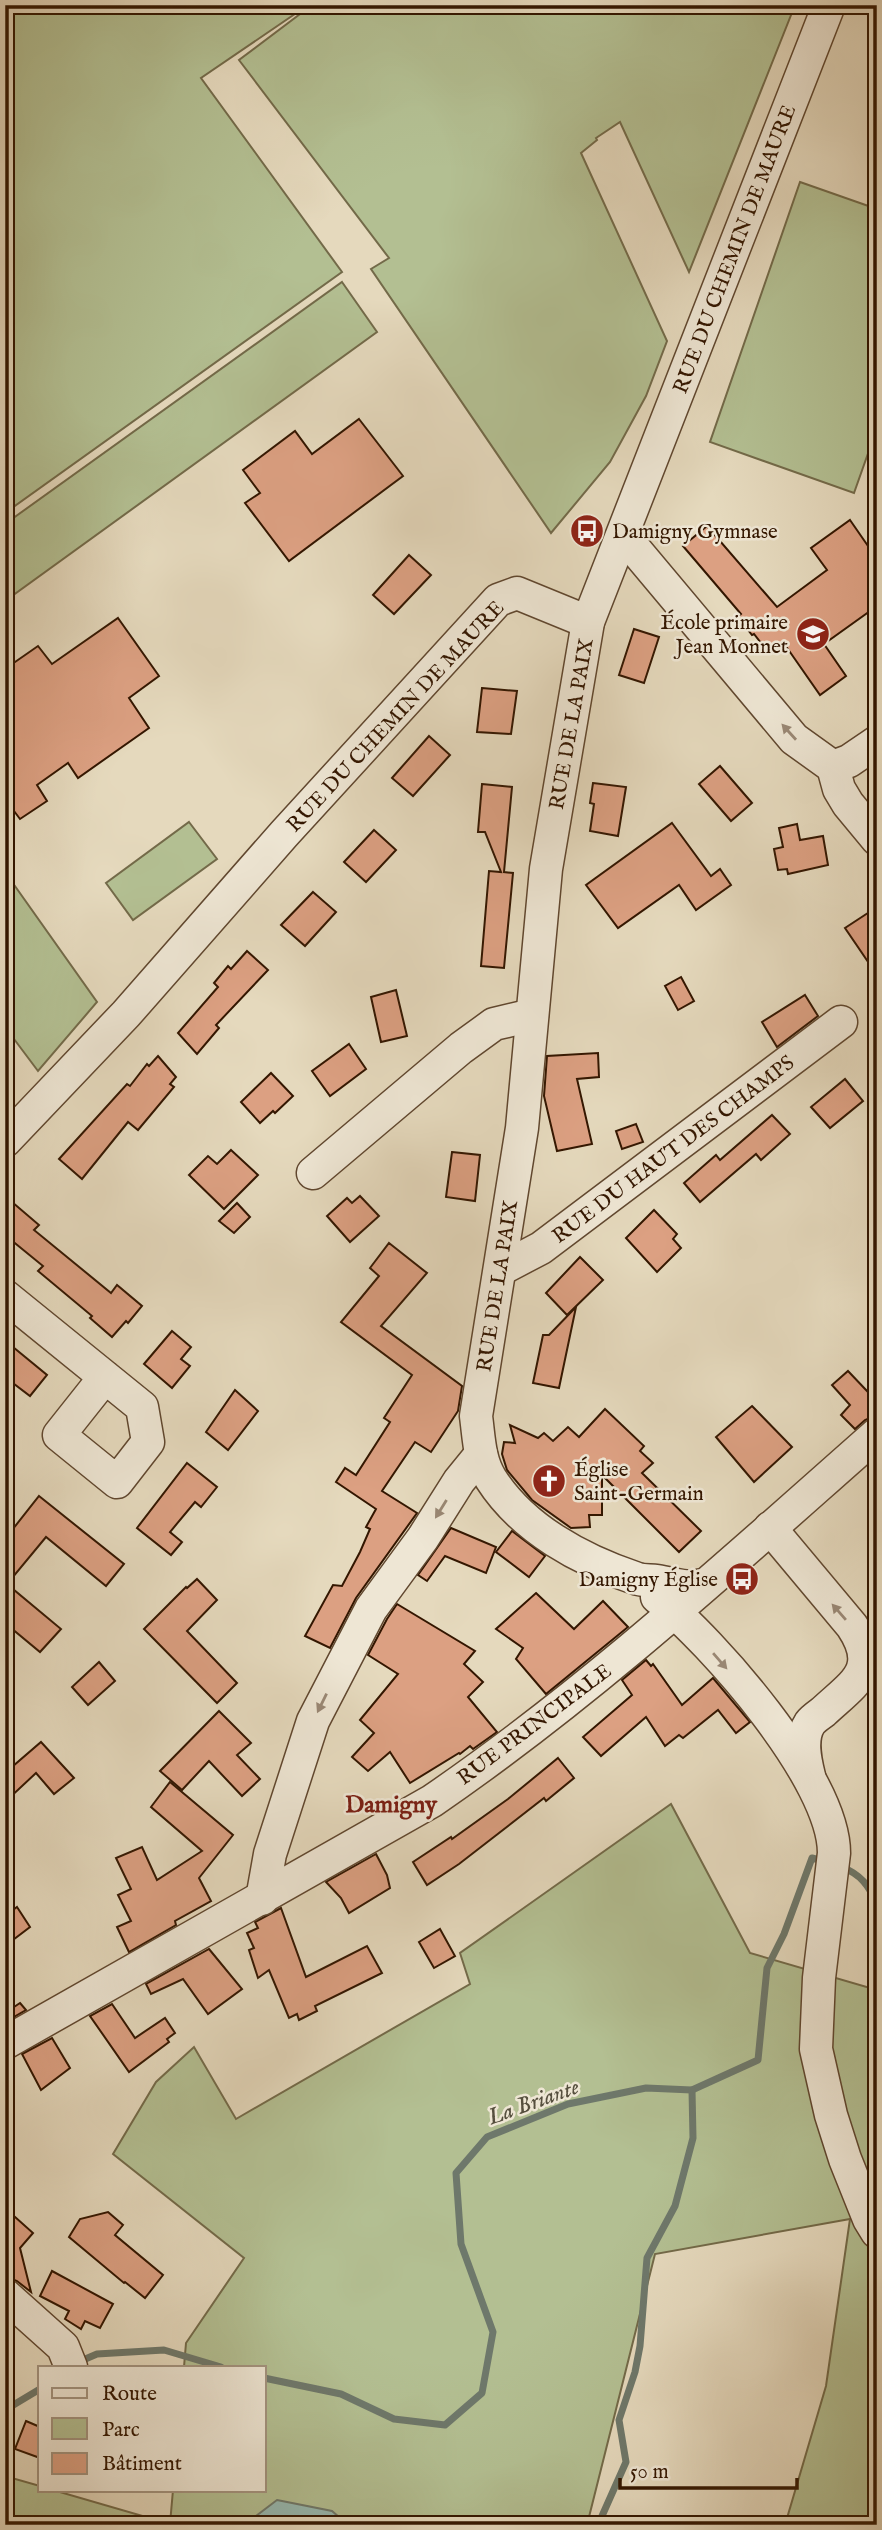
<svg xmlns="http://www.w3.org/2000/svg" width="882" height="2530" font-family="'IM FELL English',serif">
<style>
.green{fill:#b3bf92;stroke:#736a49;stroke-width:2}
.water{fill:#96bab2;stroke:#6e786b;stroke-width:2}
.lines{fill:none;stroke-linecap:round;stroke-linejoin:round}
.stream{stroke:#6e786b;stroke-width:7}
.building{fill:#dca082;stroke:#331600;stroke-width:2}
.minor-casing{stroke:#60472f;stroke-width:35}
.minor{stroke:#eee6d4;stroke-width:32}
.oneway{fill:#9a8875}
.labels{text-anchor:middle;stroke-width:5;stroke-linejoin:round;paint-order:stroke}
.street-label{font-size:21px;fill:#331600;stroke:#eee6d4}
.poi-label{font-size:21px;fill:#331600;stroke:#eee6d4;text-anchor:start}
.water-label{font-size:23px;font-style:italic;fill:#564f3e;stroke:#eee6d4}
.quarter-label{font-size:24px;font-weight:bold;fill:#7a1f14;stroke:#eee6d4}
</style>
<rect width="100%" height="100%" fill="#e5d9bd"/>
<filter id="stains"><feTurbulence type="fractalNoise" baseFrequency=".00286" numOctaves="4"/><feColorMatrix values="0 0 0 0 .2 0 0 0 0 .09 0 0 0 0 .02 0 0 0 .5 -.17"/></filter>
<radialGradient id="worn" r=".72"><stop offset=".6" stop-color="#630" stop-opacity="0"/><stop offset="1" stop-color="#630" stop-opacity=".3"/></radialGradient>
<g class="green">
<path d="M5,5h303l-107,73 141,194 -337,241z"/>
<path d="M312,5h483l-106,267 -69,-150 -24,16 1,2 -16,13 86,188 -21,55 -36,66 -59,71 -180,-264 18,-11 -150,-198z"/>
<path d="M800,182l77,27v219l-23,65 -144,-51z"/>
<path d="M342,282l35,50 -372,269v-77z"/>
<path d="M189,822l28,37 -84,61 -27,-37z"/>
<path d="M5,872l92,130 -59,69 -33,-44z"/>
<path d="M671,1804l79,149 127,37v535h-92l41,-139 24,-167 -195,35 -68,271h-582v-49l35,10v4h13l117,34 3,-34h91v-123h-80l2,-24 58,-85 -131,-104 43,-72 38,-35 42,72 234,-135 -10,-31z"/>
</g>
<path class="water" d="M277,2500l55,11 16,14h-98l2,-6z"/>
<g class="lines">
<g class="stream">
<path d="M841,1867c20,7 28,19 36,37"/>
<path d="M76,2363l21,-9 67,-4 57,17"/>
<path d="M264,2378l77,16 53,25 51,6 37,-32 11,-61 -32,-88 -5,-71 31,-36 81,-33 78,-16 46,2 66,-30 9,-92 17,-34 28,-76 15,4"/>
<path d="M5,2410l35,-21"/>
<path d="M598,2525l28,-63 -7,-42 16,-48 5,-26 7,-88 28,-52 18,-68 -1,-48"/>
</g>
</g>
<g class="building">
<path d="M359,419l44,57 -114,85 -44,-58 15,-10 -17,-23 52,-39 17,23z"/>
<path d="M850,520l27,39v47l-53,38 22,32 -26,19 -37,-53 -15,10 -14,-18 -2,1 -14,-18 3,-3 -58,-68 24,-20 70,81 50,-37 -16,-22z"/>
<path d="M409,555l22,20 -37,39 -21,-19z"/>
<path d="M118,618l41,58 -30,22 20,30 -71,50 -10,-15 -31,22 10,16 -27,18 -15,-20v-130l33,-23 14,18z"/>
<path d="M634,629l25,8 -15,46 -25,-8z"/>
<path d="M482,688l35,3 -6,43 -34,-2z"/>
<path d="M429,736l21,19 -37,41 -21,-18z"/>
<path d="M720,766l32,37 -21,18 -32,-37z"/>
<path d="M593,783l33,4 -8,49 -28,-5 4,-27 -4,-1z"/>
<path d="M482,784l30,3 -8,85 9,1 -9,95 -23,-2 8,-95 12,1 -16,-40h-7z"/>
<path d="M672,823l39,53 9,-7 11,16 -35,25 -17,-25 -61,43 -32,-43z"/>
<path d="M797,824l3,16 23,-4 5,29 -40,9 -1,-5 -9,1 -4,-21 9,-2 -4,-19z"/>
<path d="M374,830l22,20 -30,32 -22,-20z"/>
<path d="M313,892l23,20 -31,34 -24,-21z"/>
<path d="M877,907v68l-32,-47z"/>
<path d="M247,951l21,19 -52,55 3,3 -22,26 -19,-21 40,-46 -4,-4 14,-17 3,3z"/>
<path d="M681,977l13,24 -16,9 -13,-24z"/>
<path d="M396,990l11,46 -26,6 -10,-45z"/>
<path d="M805,995l13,21 -41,31 -15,-25z"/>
<path d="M349,1044l17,25 -36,27 -18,-25z"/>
<path d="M598,1053l1,24 -22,2 15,65 -35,7 -13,-55 3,-40z"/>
<path d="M158,1056l18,21 -6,7 4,3 -36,43 -10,-8 -46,57 -23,-20 68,-75 3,2 17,-22 2,2z"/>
<path d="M271,1073l22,23 -18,17 -2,-2 -13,12 -19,-21z"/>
<path d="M845,1079l18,22 -33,27 -19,-21z"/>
<path d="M772,1115l18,19 -29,26 -5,-6 -56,48 -16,-19 32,-28 4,5z"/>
<path d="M636,1124l7,18 -21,7 -6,-18z"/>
<path d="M231,1150l27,25 -34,34 -35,-34 19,-19 9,8z"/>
<path d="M452,1152l28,3 -5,46 -29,-4z"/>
<path d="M5,1196l34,29 -5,5 77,63 6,-8 25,21 -14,17 -2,-2 -14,16 -22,-19 2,-2 -54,-45 5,-5 -38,-31z"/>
<path d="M360,1196l19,20 -29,26 -23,-26 20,-18 5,5z"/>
<path d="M237,1203l13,14 -16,16 -15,-12z"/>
<path d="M654,1210l23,24 -4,5 8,9 -24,24 -31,-34z"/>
<path d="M389,1243l38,30 -46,53 81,60 -4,25 -27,41 -16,-10 -33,49 35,22 -61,85 -26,50 -25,-12 28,-51 9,1 18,-34 10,-23 -4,-2 10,-18 -40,-27 9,-14 11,7 34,-53 -6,-4 28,-43 -71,-53 38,-46 -9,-8z"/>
<path d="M580,1257l23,23 -36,35 -21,-22z"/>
<path d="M576,1307l-17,81 -26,-5 10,-48h6z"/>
<path d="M172,1331l19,16 -10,12 9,7 -18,22 -28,-24z"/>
<path d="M13,1347l34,28 -17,21 -25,-19v-20z"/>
<path d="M848,1371l19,20 10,-10v34l-12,5 -10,9 -14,-14 9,-10 -18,-20z"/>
<path d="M235,1390l23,21 -30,39 -22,-18z"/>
<path d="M752,1406l40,41 -38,35 -38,-45z"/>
<path d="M605,1409l39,37 -4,5 13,12 -11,10 59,58 -22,21 -77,-77v40h-13l1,12 -19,1 -39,-28 -25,-30 -5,-16 2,-12 11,1 -5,-18 28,13 6,-5 9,8 15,-14 11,10z"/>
<path d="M187,1463l30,24 -16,20 -6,-5 -25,30 12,10 -11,13 -34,-27z"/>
<path d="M39,1496l85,68 -18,22 -60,-49 -39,47 54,45 -21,23 -35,-29v-84z"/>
<path d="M451,1528l45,19 -10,26 -41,-17 -18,25 -9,-6z"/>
<path d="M512,1531l33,25 -16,21 -33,-25z"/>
<path d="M197,1579l20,21 -30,31 50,52 -20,20 -73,-74 42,-42 1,1z"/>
<path d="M536,1593l38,36 29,-28 25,26 -82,67 -30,-35 7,-11 -27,-19z"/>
<path d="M397,1604l78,47 -11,13 19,18 -15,15 29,35 -24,17 -3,-3 -10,8 -1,-1 -49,30 -20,-31 -22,19 -16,-14 22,-24 -14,-13 38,-46 -30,-19 19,-36z"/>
<path d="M646,1660l5,6 2,-2 29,41 31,-27 37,44 -14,11 -18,-23 -35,28 -4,-3 -14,11 -19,-29 -45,39 -18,-19 49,-42 -10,-15z"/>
<path d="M99,1662l16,19 -27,24 -16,-18z"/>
<path d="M219,1711l32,32 -14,12 23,24 -18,17 -33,-35 -27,29 -22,-19z"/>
<path d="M41,1742l33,36 -20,16 -18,-21 -31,29v-29z"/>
<path d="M558,1758l16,20 -28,23 -2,-3 -85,66 -32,21 -14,-23 38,-25 1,2 56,-40z"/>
<path d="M170,1782l63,53 -34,43 12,23 -36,20 1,4 -47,27 -12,-25 14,-6 -13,-26 13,-6 -15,-31 26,-11 15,33 45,-29 -51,-44z"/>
<path d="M376,1854l11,21 3,13 -41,25 -8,-15 -15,-16z"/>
<path d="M17,1907l13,20 -25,19v-30z"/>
<path d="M281,1908l25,69 61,-31 15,27 -67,33 2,5 -18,9 -2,-6 -8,4 -20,-48 -11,8 -9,-28 5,-2 -7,-15 11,-5 -3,-6z"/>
<path d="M440,1929l15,27 -21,12 -15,-26z"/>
<path d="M209,1949l33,40 -34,25 -25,-35 -32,15 -5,-10z"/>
<path d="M20,2003l6,7 -21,12v-9z"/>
<path d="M112,2004l23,34 30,-20 10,15 -8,6 2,3 -40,30 -39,-56z"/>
<path d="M52,2038l18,30 -29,22 -19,-36z"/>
<path d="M5,2208l28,25 -13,15 11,44 -14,-11 -12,-5z"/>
<path d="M108,2212l15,13 -8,10 48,40 -18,23 -20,-16 -1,1 -55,-46 11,-18z"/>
<path d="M52,2271l61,33 -13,24 -15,-7 -4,8 -16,-10 4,-8 -29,-15z"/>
<path d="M26,2421l14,6v31l-25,-9z"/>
</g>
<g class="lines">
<g class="minor-casing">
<g id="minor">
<path d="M623,535l171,204 39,28 6,22 9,15 29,35"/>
<path d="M833,767l16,-6 28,-19"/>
<path d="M5,1141l121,-127 158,-180 214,-234 19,-7 71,29"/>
<path d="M313,1173l148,-125 33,-24 38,-9"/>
<path d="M501,1269l40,-21 300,-226"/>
<path d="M5,1296l137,111 6,35 -31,40 -58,-47 46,-58"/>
<path d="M770,1528l82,98c29,44 2,57 -29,86 -4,3 -10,7 -13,11 -10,15 -5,37 -1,53"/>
<path d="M704,1585c-20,4 -28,-1 -47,-4 -7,-1 -15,0 -22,-3 -54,-18 -112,-49 -144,-99 -12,-19 -12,-41 -15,-63l46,-288 24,-259 42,-247 241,-617"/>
<path d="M657,1597c56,45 177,182 177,256l-15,125 -3,71 15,66 14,44 24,60 8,13"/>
<path d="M262,1899l8,-45 43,-133 58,-112 52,-71 36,-57 22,-27"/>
<path d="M5,2043l427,-242c159,-109 301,-240 445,-367"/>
<path d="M5,2295l58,52 8,20"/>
</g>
</g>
<use href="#minor" class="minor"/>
</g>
<defs><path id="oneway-solid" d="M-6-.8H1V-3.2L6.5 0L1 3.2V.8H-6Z" transform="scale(1.75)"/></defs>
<g class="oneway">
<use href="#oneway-solid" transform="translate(789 732) rotate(-132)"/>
<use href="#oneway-solid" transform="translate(441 1509) rotate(122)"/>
<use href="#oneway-solid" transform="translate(839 1612) rotate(-131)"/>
<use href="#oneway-solid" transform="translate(720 1661) rotate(49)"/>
<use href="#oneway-solid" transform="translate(322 1703) rotate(116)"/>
</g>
<defs>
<g id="bus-disc" transform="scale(1.75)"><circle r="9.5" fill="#8f2418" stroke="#eee6d4"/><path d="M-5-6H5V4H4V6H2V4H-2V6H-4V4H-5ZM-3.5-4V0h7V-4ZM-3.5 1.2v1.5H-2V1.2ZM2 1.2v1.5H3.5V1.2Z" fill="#fff"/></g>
<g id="school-disc" transform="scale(1.75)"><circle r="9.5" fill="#8f2418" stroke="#eee6d4"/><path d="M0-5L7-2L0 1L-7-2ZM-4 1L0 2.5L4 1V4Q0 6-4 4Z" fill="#fff"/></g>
<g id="church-disc" transform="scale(1.75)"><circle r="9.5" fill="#8f2418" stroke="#eee6d4"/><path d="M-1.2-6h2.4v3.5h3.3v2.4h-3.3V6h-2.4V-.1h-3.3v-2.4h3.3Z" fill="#fff"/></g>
</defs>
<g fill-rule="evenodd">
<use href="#bus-disc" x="587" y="531"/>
<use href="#school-disc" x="813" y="634"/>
<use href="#church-disc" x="549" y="1481"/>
<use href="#bus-disc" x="742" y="1579"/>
</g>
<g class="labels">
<g class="street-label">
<text transform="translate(734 249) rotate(-69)" y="7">RUE DU CHEMIN DE MAURE</text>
<text transform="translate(395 716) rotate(-47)" y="7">RUE DU CHEMIN DE MAURE</text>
<text transform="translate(571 724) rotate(-80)" y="7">RUE DE LA PAIX</text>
<text transform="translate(673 1149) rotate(-37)" y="7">RUE DU HAUT DES CHAMPS</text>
<text transform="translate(497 1286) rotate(-81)" y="7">RUE DE LA PAIX</text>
<text transform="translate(534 1724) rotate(-37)" y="7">RUE PRINCIPALE</text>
</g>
<g class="poi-label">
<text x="612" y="538">Damigny Gymnase</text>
<text x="788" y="629" text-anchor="end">École primaire<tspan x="788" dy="24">Jean Monnet</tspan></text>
<text x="574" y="1476">Église<tspan x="574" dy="24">Saint-Germain</tspan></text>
<text x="718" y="1586" text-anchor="end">Damigny Église</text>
</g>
<g class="water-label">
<text transform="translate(533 2101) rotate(-20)" y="8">La Briante</text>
</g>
<g class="quarter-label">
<text x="391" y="1812">Damigny</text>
</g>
</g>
<rect width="882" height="2530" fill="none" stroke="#e5d9bd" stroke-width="28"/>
<rect x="7" y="7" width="868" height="2516" fill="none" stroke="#331600" stroke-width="3.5"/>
<rect x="14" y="14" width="854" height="2502" fill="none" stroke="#331600" stroke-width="2"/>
<rect x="38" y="2366" width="228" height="126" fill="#eee6d4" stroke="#a3937f" stroke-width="2"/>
<rect x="52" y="2388" width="35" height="10" fill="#eee6d4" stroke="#a3937f" stroke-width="2"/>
<text x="102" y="2400" font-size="21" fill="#331600">Route</text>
<rect x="52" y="2418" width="35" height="21" fill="#b3bf92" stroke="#a3937f" stroke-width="2"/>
<text x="102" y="2436" font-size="21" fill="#331600">Parc</text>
<rect x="52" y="2453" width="35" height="21" fill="#dca082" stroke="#a3937f" stroke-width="2"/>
<text x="102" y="2470" font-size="21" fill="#331600">Bâtiment</text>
<path d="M620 2478v10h177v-10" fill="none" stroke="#331600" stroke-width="3.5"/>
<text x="630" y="2478" font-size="21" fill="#331600" stroke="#eee6d4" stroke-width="5" paint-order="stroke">50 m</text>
<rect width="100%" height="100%" filter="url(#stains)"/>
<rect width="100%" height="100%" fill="url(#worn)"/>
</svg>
